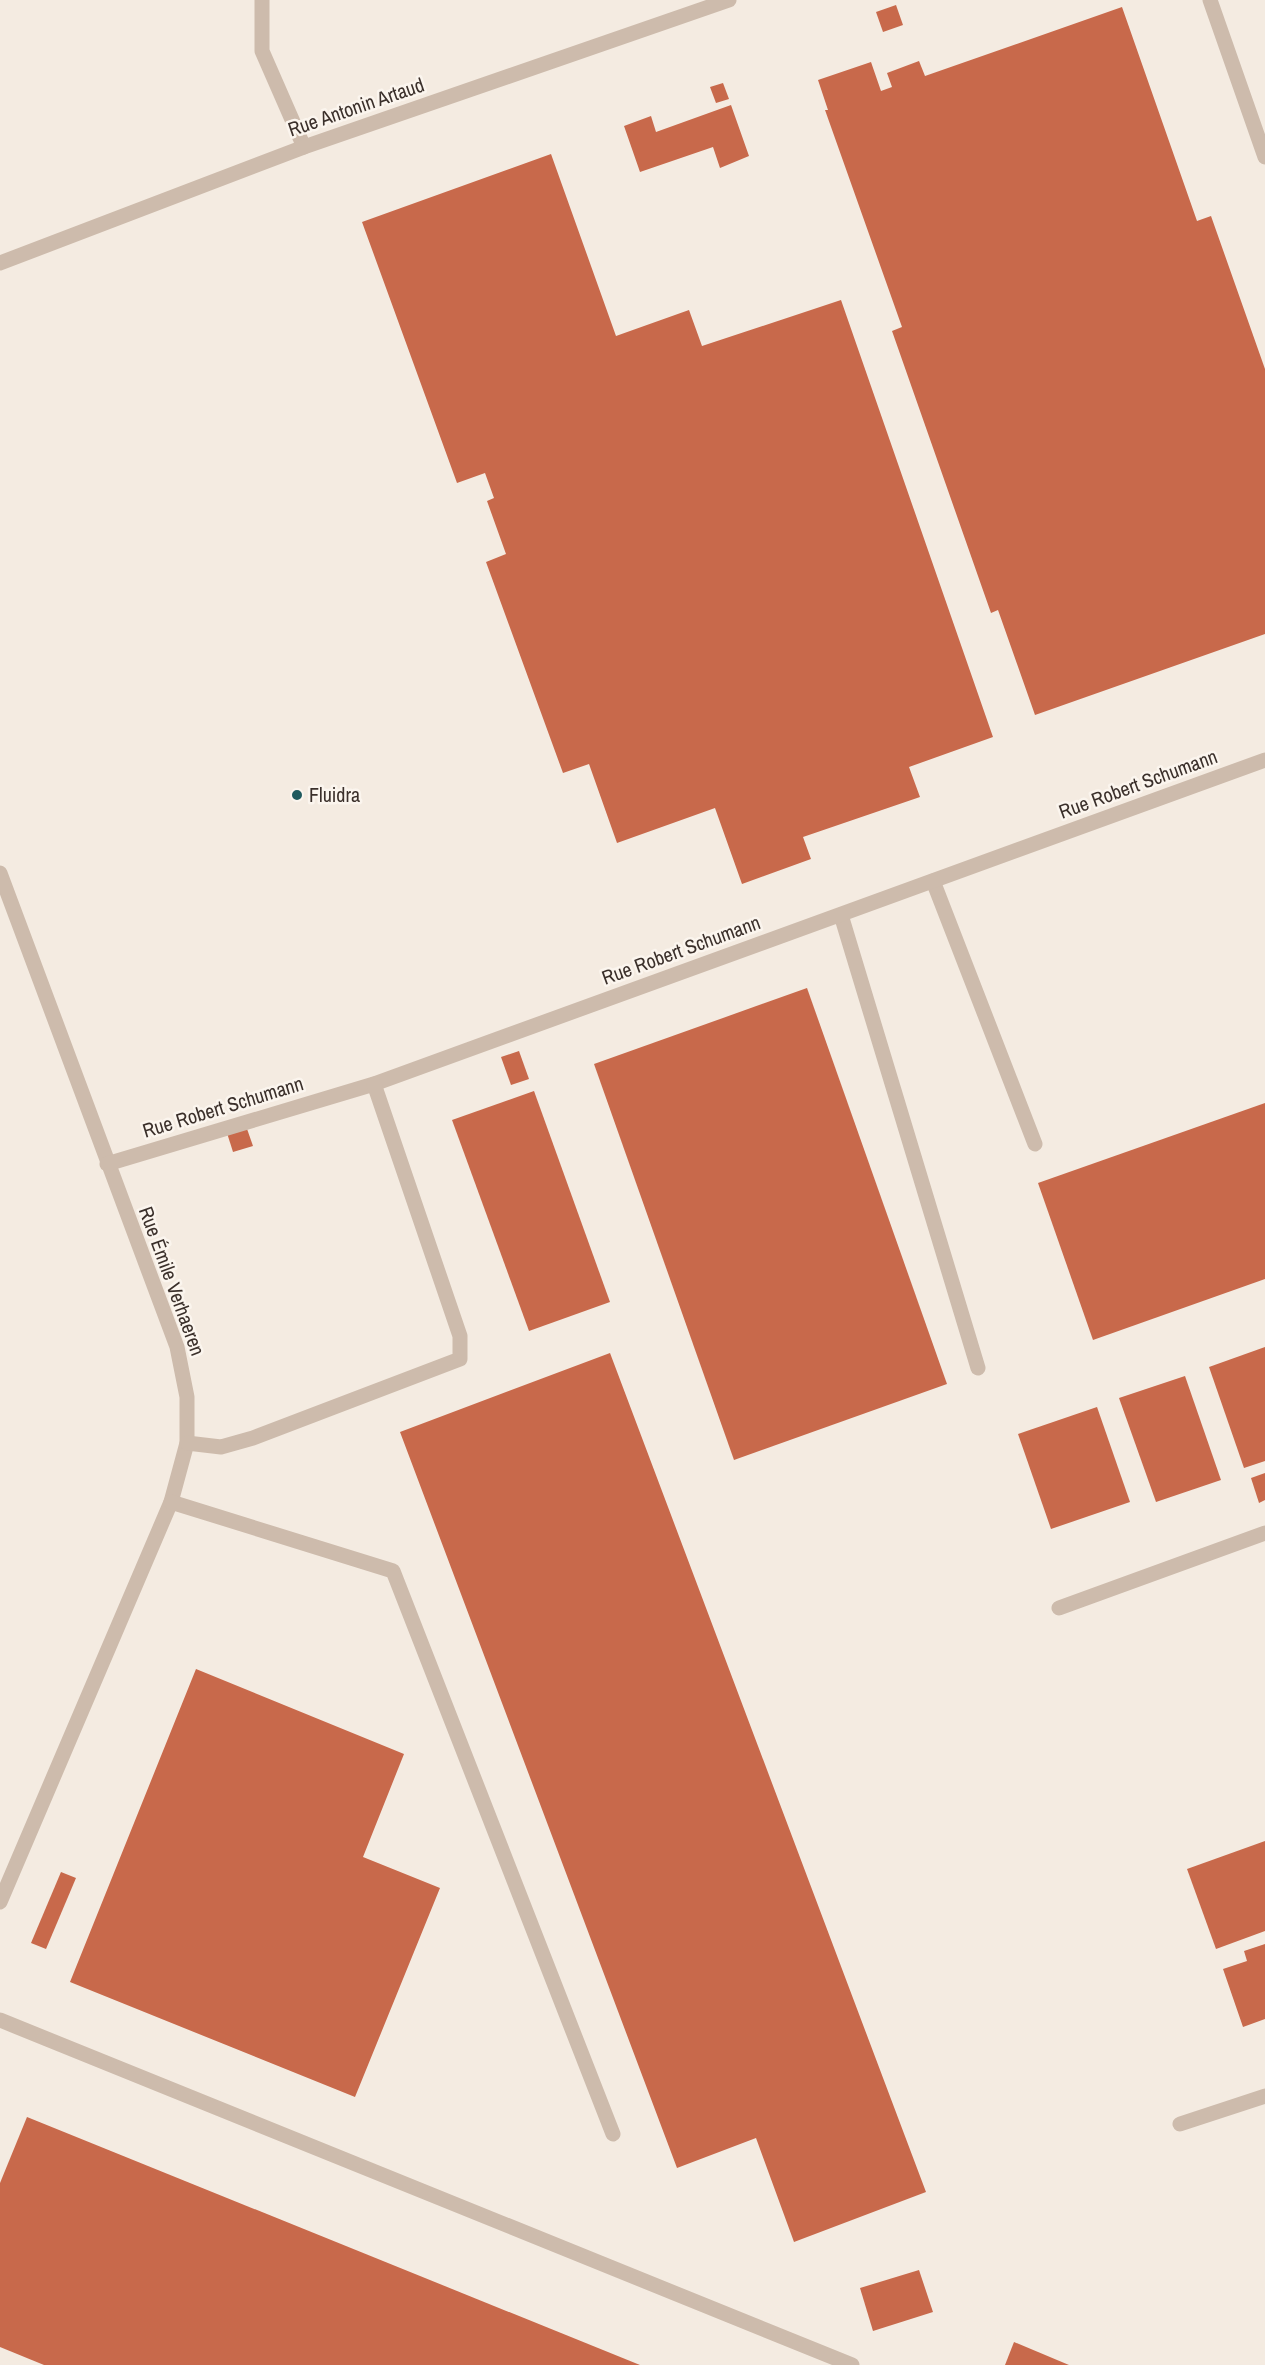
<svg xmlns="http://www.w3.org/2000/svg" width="1265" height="2365" font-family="'Archivo Narrow',sans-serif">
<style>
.building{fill:#c8694b}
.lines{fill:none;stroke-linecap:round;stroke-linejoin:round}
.service{stroke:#cdbbac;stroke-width:15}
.tertiary{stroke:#cdbbac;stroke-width:15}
.poi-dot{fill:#1f5a5e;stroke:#fbf5ee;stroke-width:2}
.labels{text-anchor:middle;stroke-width:5;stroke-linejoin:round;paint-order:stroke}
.street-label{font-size:20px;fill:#3b302b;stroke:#fbf5ee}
.poi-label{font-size:20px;fill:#3b302b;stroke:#fbf5ee;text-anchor:start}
</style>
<rect width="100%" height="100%" fill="#f4ebe1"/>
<g class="building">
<path d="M896,5l7,20 -20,7 -7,-20z"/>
<path d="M1122,7l75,214 14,-5 54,153v265l-230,81 -37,-105 -7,3 -99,-282 10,-4 -77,-217h3l-10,-30 53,-18 10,29 11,-4 -5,-14 32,-12 6,15z"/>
<path d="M723,83l6,16 -13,4 -6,-16z"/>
<path d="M731,105l18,51 -29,12 -7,-21 -73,25 -16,-46 27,-10 5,16z"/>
<path d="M551,154l65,182 73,-26 13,36 139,-46 152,437 -84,30 11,30 -117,40 8,22 -69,25 -27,-76 -98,35 -28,-79 -26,9 -77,-211 20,-8 -19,-53 7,-3 -9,-25 -28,10 -95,-261z"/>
<path d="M807,988l140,396 -213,76 -140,-396z"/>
<path d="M519,1051l10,28 -18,6 -10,-28z"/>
<path d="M534,1091l76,211 -81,29 -77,-211z"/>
<path d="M1265,1103v176l-172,61 -55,-157z"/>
<path d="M246,1126l7,20 -20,6 -6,-19z"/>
<path d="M1265,1347v114l-21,7 -35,-101z"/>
<path d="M610,1353l316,839 -132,50 -38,-104 -79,30 -277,-736z"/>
<path d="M1185,1376l36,104 -65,22 -37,-104z"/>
<path d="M1097,1407l33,95 -79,27 -33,-95z"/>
<path d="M1265,1473v27l-6,3 -8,-25z"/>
<path d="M196,1669l208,85 -41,103 77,31 -85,209 -285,-115z"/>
<path d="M1265,1841v90l-49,18 -29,-80z"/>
<path d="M61,1872l15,6 -30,71 -15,-6z"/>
<path d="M1265,1944v75l-22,8 -20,-58 24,-8 -3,-10z"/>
<path d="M27,2117l613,248h-596l-44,-18v-164z"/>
<path d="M919,2270l14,42 -60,19 -13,-43z"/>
<path d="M1014,2342l55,23h-64z"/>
</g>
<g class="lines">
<g class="service">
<path d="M262,0v51l42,96"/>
<path d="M0,263l304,-116 425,-147"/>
<path d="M0,873l177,474 10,50v46l-16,59 -171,400"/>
<path d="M933,881l102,263"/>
<path d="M841,915l137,453"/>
<path d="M107,1164l267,-80 891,-324"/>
<path d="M187,1443l34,4 32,-9 207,-79v-23l-86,-252"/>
<path d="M171,1502l222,69 220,563"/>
<path d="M1059,1608l206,-75"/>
<path d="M0,2020l852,345"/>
<path d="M1180,2124l85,-28"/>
</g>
<path class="tertiary" d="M1210,0l55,157"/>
</g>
<circle class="poi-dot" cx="297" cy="795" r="6"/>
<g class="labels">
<g class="street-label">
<text transform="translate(356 107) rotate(-19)" y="7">Rue Antonin Artaud</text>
<text transform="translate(1138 784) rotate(-20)" y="7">Rue Robert Schumann</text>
<text transform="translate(681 950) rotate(-20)" y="7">Rue Robert Schumann</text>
<text transform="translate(223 1107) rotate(-17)" y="7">Rue Robert Schumann</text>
<text transform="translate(172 1281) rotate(70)" y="7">Rue Émile Verhaeren</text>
</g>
<g class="poi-label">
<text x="309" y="802">Fluidra</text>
</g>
</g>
</svg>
